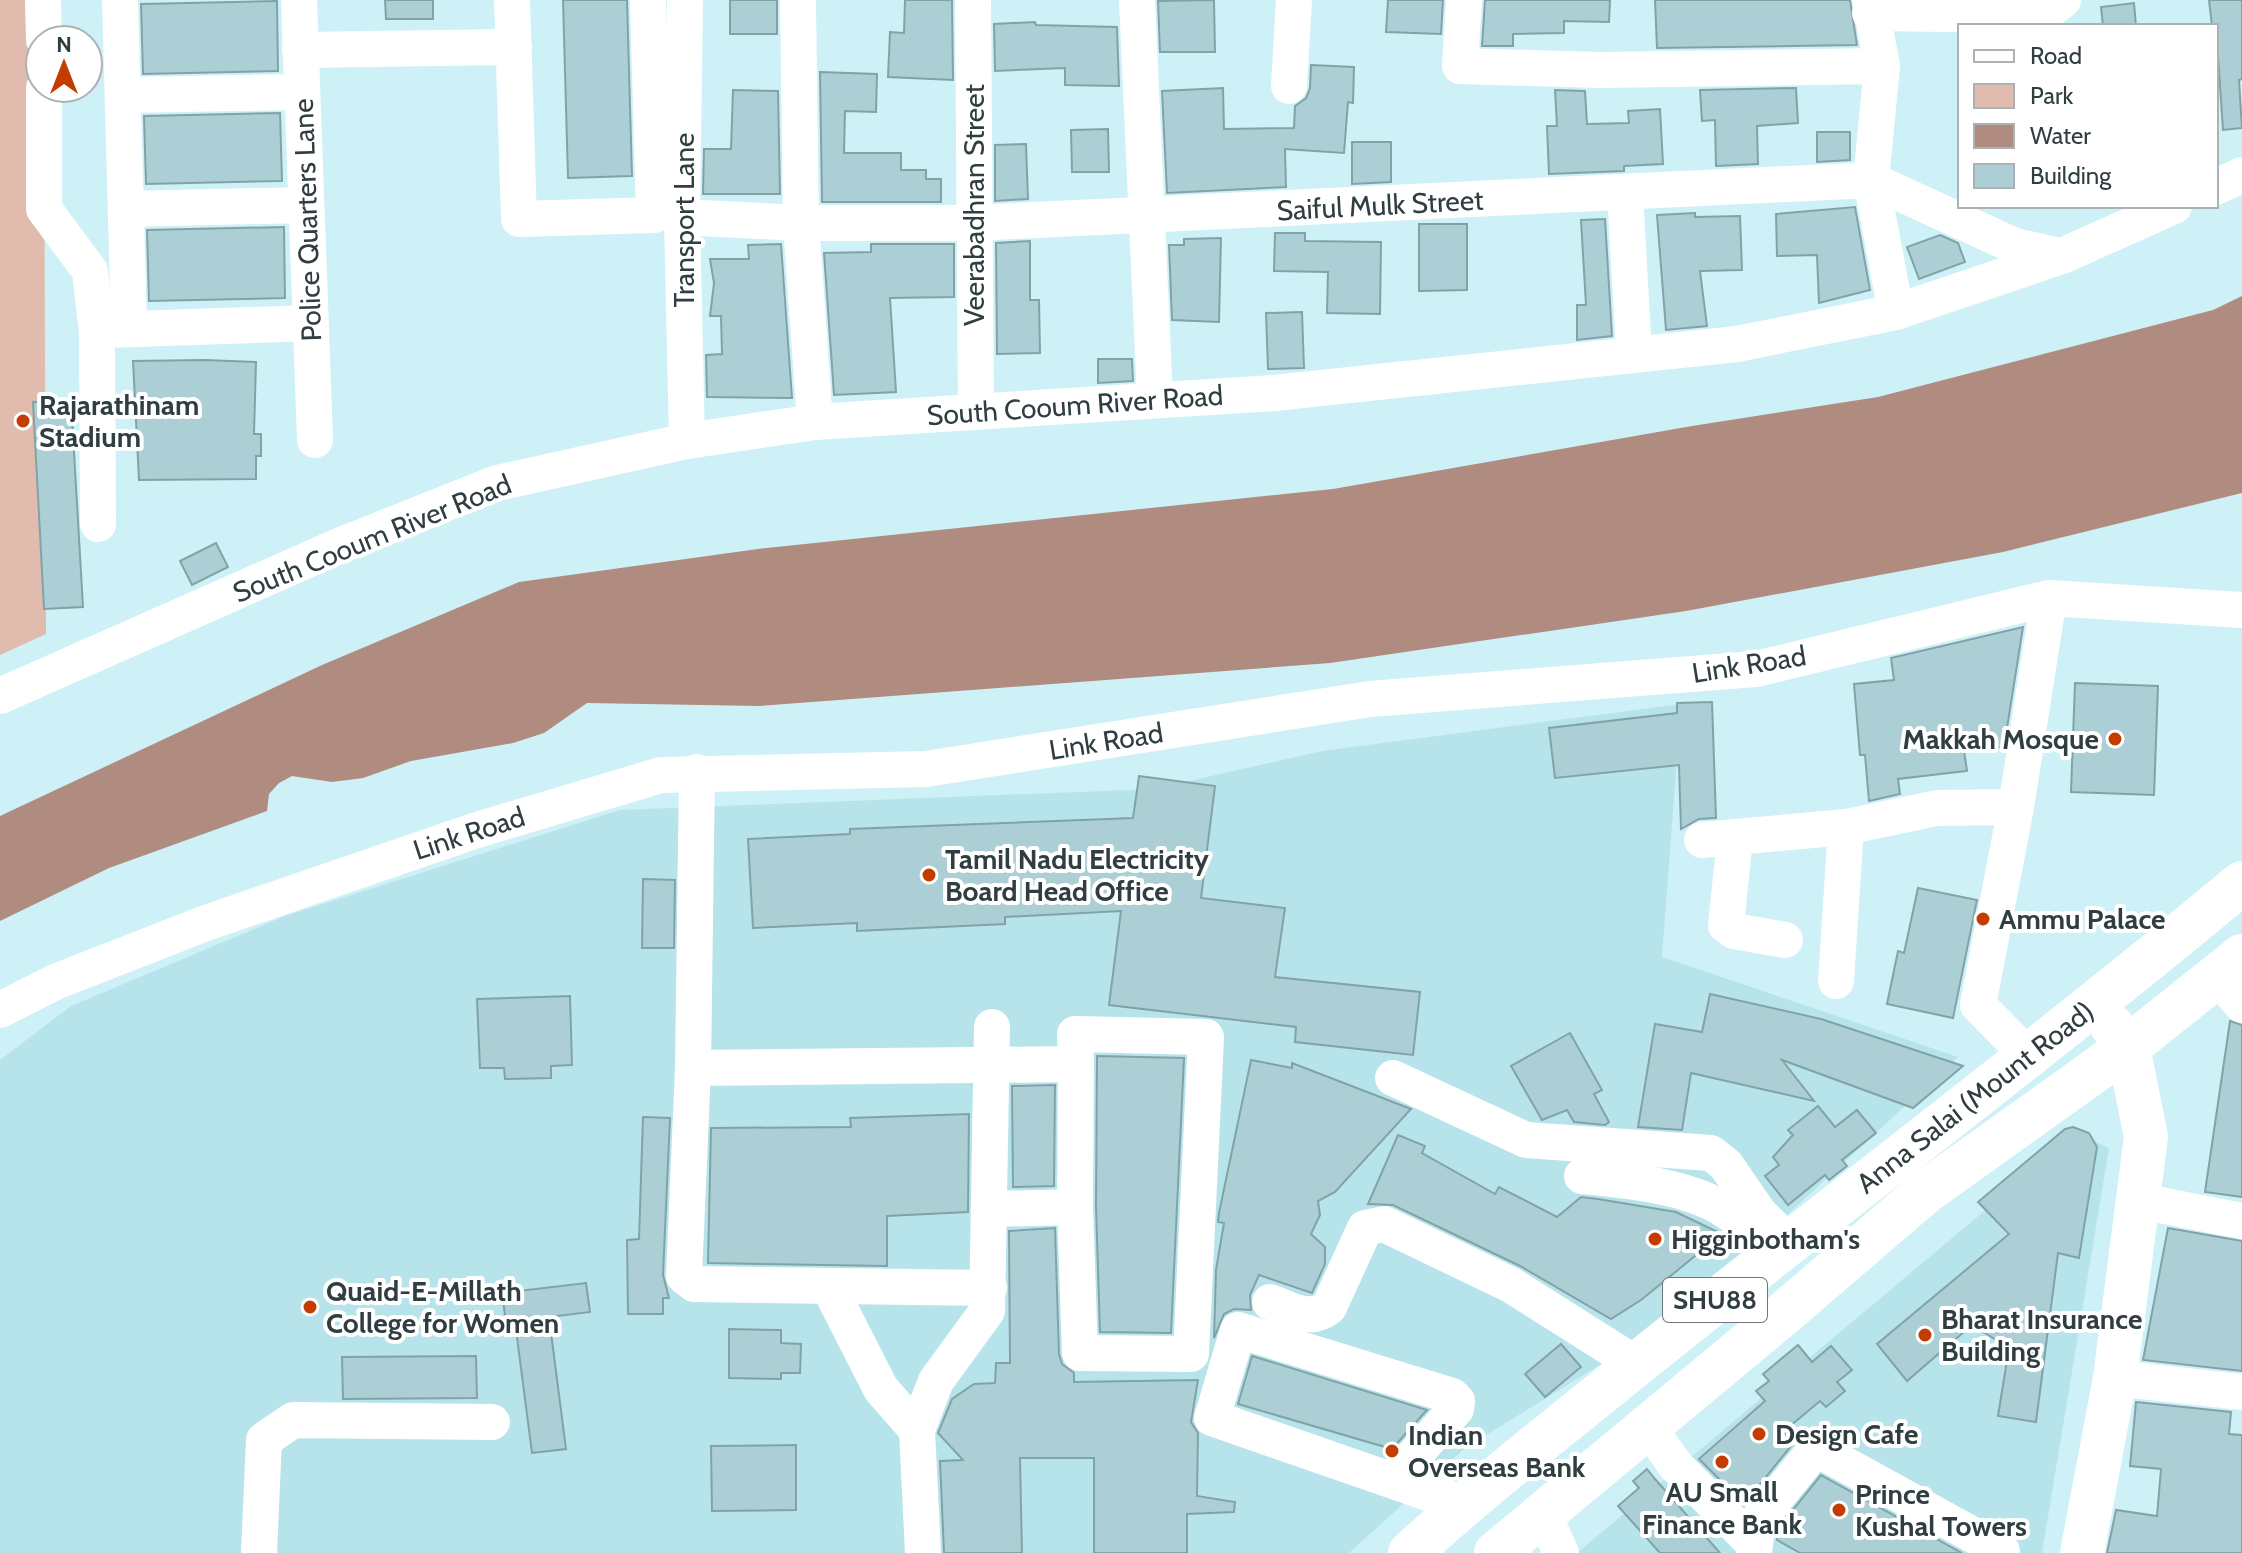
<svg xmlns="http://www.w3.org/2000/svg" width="2242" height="1553" font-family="Cabin,sans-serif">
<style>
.built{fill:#b7e4eb}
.green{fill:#e1bbae}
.water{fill:#b08b7f}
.building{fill:#accfd5;stroke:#81a3a8;stroke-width:2}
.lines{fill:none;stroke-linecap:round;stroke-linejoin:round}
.minor{stroke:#fff;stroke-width:36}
.major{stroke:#fff;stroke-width:44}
.poi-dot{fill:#c33c00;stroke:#fff;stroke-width:3}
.labels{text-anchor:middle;stroke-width:8;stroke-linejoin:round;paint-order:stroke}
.shield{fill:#fff;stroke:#6e787a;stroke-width:2}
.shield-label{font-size:26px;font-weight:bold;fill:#303e41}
.street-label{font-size:28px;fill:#303e41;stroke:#fff}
.poi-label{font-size:28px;font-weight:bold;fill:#303e41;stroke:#fff;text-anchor:start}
</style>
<rect width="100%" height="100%" fill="#cdf1f7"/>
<g class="built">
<path d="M1681,704l-19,253 296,100 -282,261 -211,130 -116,105h-1349v-493l71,-54 214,-90 335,-106 534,-21 168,-38z"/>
<path d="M2070,1139l22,1 17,8 -67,405h-465z"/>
</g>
<path class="green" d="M0,0h43l-3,88h4l2,546 -46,21z"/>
<path class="water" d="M2242,296v197l-239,59 -317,59 -356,52 -570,43 -173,-3 -43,30 -31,10 -102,18 -48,17 -31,4 -40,-6 -13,7 -10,11 -2,17 -158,57 -109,53v-105l322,-151 197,-83 239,-33 575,-60 359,-63 186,-29 335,-87z"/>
<g class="building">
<path d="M385,0h48v19h-47z"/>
<path d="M563,0h64l5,176 -64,2z"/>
<rect x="730" y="0" width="47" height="34"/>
<path d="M905,0h47l1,80 -65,-3 2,-45 14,1z"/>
<path d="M1214,0l1,52h-55l-2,-51z"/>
<path d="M1388,0h55l-2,34 -55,-2z"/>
<path d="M1485,0h125l-1,22 -45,-1v12l-51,1v12h-31z"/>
<path d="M1655,0h195l7,45 -200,3z"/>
<path d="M2209,0h33v79l-3,1 3,48 -19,2 -7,-104h-4z"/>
<path d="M277,1l1,70 -135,3 -2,-70z"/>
<path d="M2134,3l2,23h-33l-2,-19z"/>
<path d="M1035,22l1,3 81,2 2,59 -54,-1v-17l-70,3 -1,-47z"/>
<path d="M1311,65l43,2 -1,36 -5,-1 -4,51 -59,-4 1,38 -119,6 -5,-102 61,-3 1,41 70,-1 1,-22 11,-8 4,-10z"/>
<path d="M820,72l57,2 -1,38 -31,-1 -1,42h57v17h25v9h15v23h-119z"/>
<path d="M1796,88l2,35 -41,3 1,38 -42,2 -1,-46 -13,1 -2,-31z"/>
<path d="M733,90l45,1 2,103h-77l1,-45h27z"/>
<path d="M1555,90l30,1 2,33 42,-1 -1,-12 32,-2 3,55 -39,2v5l-75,3 -2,-48h10z"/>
<path d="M280,113l2,68 -136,3 -2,-68z"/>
<path d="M1108,129l1,43h-37l-1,-42z"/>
<path d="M1817,132h33v28l-33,2z"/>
<path d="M1352,142h39v40l-39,2z"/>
<path d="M1026,144l2,55 -33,2v-56z"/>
<path d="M1855,207l15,83 -51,13 -2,-48 -40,1 -1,-42z"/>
<path d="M1695,213v4l45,-1 2,54 -42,1 7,55 -41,4 -9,-115z"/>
<path d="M1605,219l7,117 -35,4v-35h9l-5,-85z"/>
<path d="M1419,224h48v66l-48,1z"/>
<path d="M284,227l1,71 -136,3 -2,-71z"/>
<path d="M1275,233h30v8l76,1 -1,72 -53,-1 1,-41 -54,-1z"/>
<path d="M1940,235l18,8 7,19 -46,17 -12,-32z"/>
<path d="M1221,238l-2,84 -47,-2 -3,-75h15v-6z"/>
<path d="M1030,241v59h9l1,53 -43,1 -1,-111z"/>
<path d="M781,244l11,154 -85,-1 -1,-42 16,-1 -1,-38h-11l4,-33 -4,-24h39l-1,-14z"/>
<path d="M871,244h83v53l-64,1 6,94 -62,3 -10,-142 47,-1z"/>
<path d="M1302,312l2,56 -36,1 -2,-56z"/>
<path d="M1098,359h34l1,22 -35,2z"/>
<path d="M205,360l51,2 -2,72h7v22h-5v23l-117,1 -6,-119z"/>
<path d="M71,400l12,207 -39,2 -11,-207z"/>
<path d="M216,543l12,24 -36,18 -12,-24z"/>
<path d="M2023,627l-19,120 -40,4 3,20 -69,8 2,15 -31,7 -4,-46h-5l-6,-71 40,-4 -3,-22z"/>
<path d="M2075,683l83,3 -4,109 -83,-3z"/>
<path d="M1712,702l4,116 -17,1 -18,10 -2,-64 -124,13 -6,-50 128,-15v-10z"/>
<path d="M1139,776l76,10 -14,112 84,10 -10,69 145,15 -7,63 -118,-13 1,-15 -187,-22 12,-94 -116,6v7l-148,7v-8l-104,5 -5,-89 102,-5v-5l283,-11z"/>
<path d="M643,879l32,1 -1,68h-32z"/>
<path d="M1918,888l59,12 -24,118 -66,-14 11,-53 6,2z"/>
<path d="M1710,994l111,25 142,47 -50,42 -131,-48 32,41 -123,-28 -9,57 -44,-3 17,-103 47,8z"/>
<path d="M570,996l2,69 -21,1v12l-46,1 -1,-11h-24l-3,-69z"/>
<path d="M2230,1021l12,4v172l-37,-5z"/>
<path d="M1570,1033l32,57 -8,4 15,28 -4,3 -31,-3 -7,-12 -25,10 -31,-54z"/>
<path d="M1097,1056l87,2 -13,275 -71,-1 -4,-125z"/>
<path d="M1251,1060l41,8v-5l119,46 -76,83 -17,9 2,14 -9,19 14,13v17l-13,29 -53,-18 -9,20 1,15 -17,-1 -10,5 -10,24 2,-68 8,-47 -6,-1 1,-9z"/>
<path d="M1055,1085l-1,101 -41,1 -1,-101z"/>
<path d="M1818,1106l17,21 22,-17 19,23 -34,27 5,6 -18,14 -4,-5 -37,30 -23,-29 14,-11 -6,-8 20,-22 -5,-5z"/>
<path d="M969,1114l-1,98 -81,4v50l-179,-3 3,-135 140,-1 -1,-9z"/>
<path d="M643,1117l27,1 -7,157 6,23h-6v16h-35l-1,-74 12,-1z"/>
<path d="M2073,1127l16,6 8,14 -18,111 -21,-5 -22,169 -38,-6 11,-68 -37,-23 -65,56 -30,-37 132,-110 -31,-32 87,-73z"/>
<path d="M1398,1135l27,11 -3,7 73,41 4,-7 58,30 24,-20 17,2 78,13 46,22 -81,66 -30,19 -91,-53 -127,-61 -25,-1z"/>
<path d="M1055,1228l4,126 3,10 12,9v9l124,-2 -7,42 7,11 -1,63 38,6 -1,10 -47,2v39h-93v-95h-74l2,95h-78l-4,-92 23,-1 -25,-27 14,-34 22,-15 21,-1 1,-20h14l-1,-132z"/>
<path d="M2168,1228l74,13v130l-99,-11z"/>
<path d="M586,1283l4,29 -41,5 17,132 -34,4 -17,-131 -9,1 -4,-30z"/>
<path d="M729,1329l52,1v13l20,1 -1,29h-19v6l-52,-1z"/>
<path d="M1561,1344l20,23 -36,30 -20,-23z"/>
<path d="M1798,1345l14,17 19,-16 21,24 -15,12 8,9 -19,16 -6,-6 -37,31 13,8 -35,43 -20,18 -42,-42 66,-58 -9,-10 13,-10 -6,-7z"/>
<path d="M476,1356l1,42 -134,1 -1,-42z"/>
<path d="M1252,1356l175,54 -35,39 -154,-45z"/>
<path d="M2136,1402l95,10 -2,22 13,1v118h-135l9,-43 41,6 4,-47 -31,-3z"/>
<path d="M796,1445v65l-84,1 -1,-65z"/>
<path d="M1647,1469l8,10 65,74h-60l-42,-47 21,-18 -6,-7z"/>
<path d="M1821,1475l141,78h-162l-23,-13 2,-13z"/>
</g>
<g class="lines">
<g class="minor">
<path d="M43,0l1,40"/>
<path d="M120,0l9,327"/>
<path d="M299,0l16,440"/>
<path d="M512,0l7,219 135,-4 -6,-215"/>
<path d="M685,0l-3,217 5,224"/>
<path d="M798,0l3,223 14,199"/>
<path d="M973,0l3,411"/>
<path d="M1137,0l18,399"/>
<path d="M1464,0l-4,66 140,4 282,-4"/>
<path d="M1870,0l12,66 -11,114 25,132"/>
<path d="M1870,13l161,2 16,-3 16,-12"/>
<path d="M300,50l214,-3"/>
<path d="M1289,86l5,-86"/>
<path d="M44,88v121l46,62 7,61 1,192"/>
<path d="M123,95l179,-3"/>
<path d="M2216,187l26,-12"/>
<path d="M1625,193l9,160"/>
<path d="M126,209l180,-4"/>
<path d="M682,217l119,6h171l899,-43 144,66 45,10"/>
<path d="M105,330l206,-7"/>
<path d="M0,696l339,-150 158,-63 190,-42 128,-19 459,-29 463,-49 159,-32 166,-56 112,-50"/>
<path d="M697,772l-4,296 383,-4 -1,143"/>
<path d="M1735,839l-9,86 8,6 51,9"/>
<path d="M1702,840l144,-13 91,-19 79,-1"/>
<path d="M2217,976l25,29"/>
<path d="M1836,981l10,-154"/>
<path d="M0,1010l55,-28 151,-59 271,-93 184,-55 265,-6 444,-70 386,-30 293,-71 193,12"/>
<path d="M2028,1056l-50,-51 38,-198 33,-209"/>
<path d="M693,1068l-9,208 10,8 295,4"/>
<path d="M1393,1078l133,62 185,13 15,12 33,48 29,29"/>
<path d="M1582,1176c45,4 116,11 151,40 11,9 20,24 28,35"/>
<path d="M2140,1201l102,20"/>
<path d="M990,1209l85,-2 5,146 111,1 15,-317 -131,-3 1,30"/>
<path d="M829,1287l52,102 36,41"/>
<path d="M1270,1302c20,7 40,21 59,5l36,-79 19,-4 127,61 125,79"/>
<path d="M2115,1378l127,14"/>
<path d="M1648,1427l28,39 77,77"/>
<path d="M1392,1480l64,-71 1,-8 -5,-5 -214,-66 -26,88 216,75 36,10"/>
<path d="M1543,1513l18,40"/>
<path d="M259,1553l5,-113 29,-20 199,2"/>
<path d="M923,1553l-6,-123 19,-49 51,-70 5,-284"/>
<path d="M1754,1553l4,-33 56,-69 10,2 178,98"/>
</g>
<g class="major">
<path d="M1410,1553c73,-67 151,-127 227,-189 201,-162 407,-316 605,-481"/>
<path d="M1496,1553l285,-237 143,-123 204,-146 114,-91"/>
<path d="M2082,1553l33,-175 31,-241 -18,-90 -16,-21"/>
</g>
</g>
<g class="poi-dot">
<circle cx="23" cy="421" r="8"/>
<circle cx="2115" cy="739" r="8"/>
<circle cx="929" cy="875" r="8"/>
<circle cx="1983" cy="919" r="8"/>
<circle cx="1655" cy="1239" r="8"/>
<circle cx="310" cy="1307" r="8"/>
<circle cx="1925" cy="1335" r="8"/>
<circle cx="1759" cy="1434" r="8"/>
<circle cx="1392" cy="1451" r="8"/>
<circle cx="1722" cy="1462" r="8"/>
<circle cx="1839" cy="1510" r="8"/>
</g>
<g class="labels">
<rect class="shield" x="1663" y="1278" width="104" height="44" rx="6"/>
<g class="shield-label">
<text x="1715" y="1309">SHU88</text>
</g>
<g class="street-label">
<text transform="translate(974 205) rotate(-90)" y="10">Veerabadhran Street</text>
<text transform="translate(1380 205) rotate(-3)" y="10">Saiful Mulk Street</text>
<text transform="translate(307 220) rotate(-92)" y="10">Police Quarters Lane</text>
<text transform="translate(684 220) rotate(-90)" y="10">Transport Lane</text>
<text transform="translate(1075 405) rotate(-4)" y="10">South Cooum River Road</text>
<text transform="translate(372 538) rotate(-22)" y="10">South Cooum River Road</text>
<text transform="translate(1749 664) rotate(-9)" y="10">Link Road</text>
<text transform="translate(1106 741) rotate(-9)" y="10">Link Road</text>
<text transform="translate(469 833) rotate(-18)" y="10">Link Road</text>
<text transform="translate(1975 1097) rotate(-38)" y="10">Anna Salai (Mount Road)</text>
</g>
<g class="poi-label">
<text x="39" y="415">Rajarathinam<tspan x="39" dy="32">Stadium</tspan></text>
<text x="2099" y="749" text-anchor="end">Makkah Mosque</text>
<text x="945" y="869">Tamil Nadu Electricity<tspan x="945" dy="32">Board Head Office</tspan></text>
<text x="1999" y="929">Ammu Palace</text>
<text x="1671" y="1249">Higginbotham's</text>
<text x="326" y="1301">Quaid-E-Millath<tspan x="326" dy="32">College for Women</tspan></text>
<text x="1941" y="1329">Bharat Insurance<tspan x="1941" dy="32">Building</tspan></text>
<text x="1775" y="1444">Design Cafe</text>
<text x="1408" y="1445">Indian<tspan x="1408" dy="32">Overseas Bank</tspan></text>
<text x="1722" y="1502" text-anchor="middle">AU Small<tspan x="1722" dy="32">Finance Bank</tspan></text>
<text x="1855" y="1504">Prince<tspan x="1855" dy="32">Kushal Towers</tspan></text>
</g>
</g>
<rect x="1958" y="24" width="260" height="184" fill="#ffffff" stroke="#acb2b3" stroke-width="2"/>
<rect x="1974" y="50" width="40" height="12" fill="#ffffff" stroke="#acb2b3" stroke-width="2"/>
<text x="2030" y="64" font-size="24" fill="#303e41">Road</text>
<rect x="1974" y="84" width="40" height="24" fill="#e1bbae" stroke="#acb2b3" stroke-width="2"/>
<text x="2030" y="104" font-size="24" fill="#303e41">Park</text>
<rect x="1974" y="124" width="40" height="24" fill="#b08b7f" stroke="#acb2b3" stroke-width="2"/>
<text x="2030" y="144" font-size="24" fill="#303e41">Water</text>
<rect x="1974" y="164" width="40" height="24" fill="#accfd5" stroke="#acb2b3" stroke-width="2"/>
<text x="2030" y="184" font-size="24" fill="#303e41">Building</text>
<g transform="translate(64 64)"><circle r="38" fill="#ffffff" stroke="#acb2b3" stroke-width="2"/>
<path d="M0-6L14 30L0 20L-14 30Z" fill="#c33c00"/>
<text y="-12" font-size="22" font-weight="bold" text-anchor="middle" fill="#303e41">N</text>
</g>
</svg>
